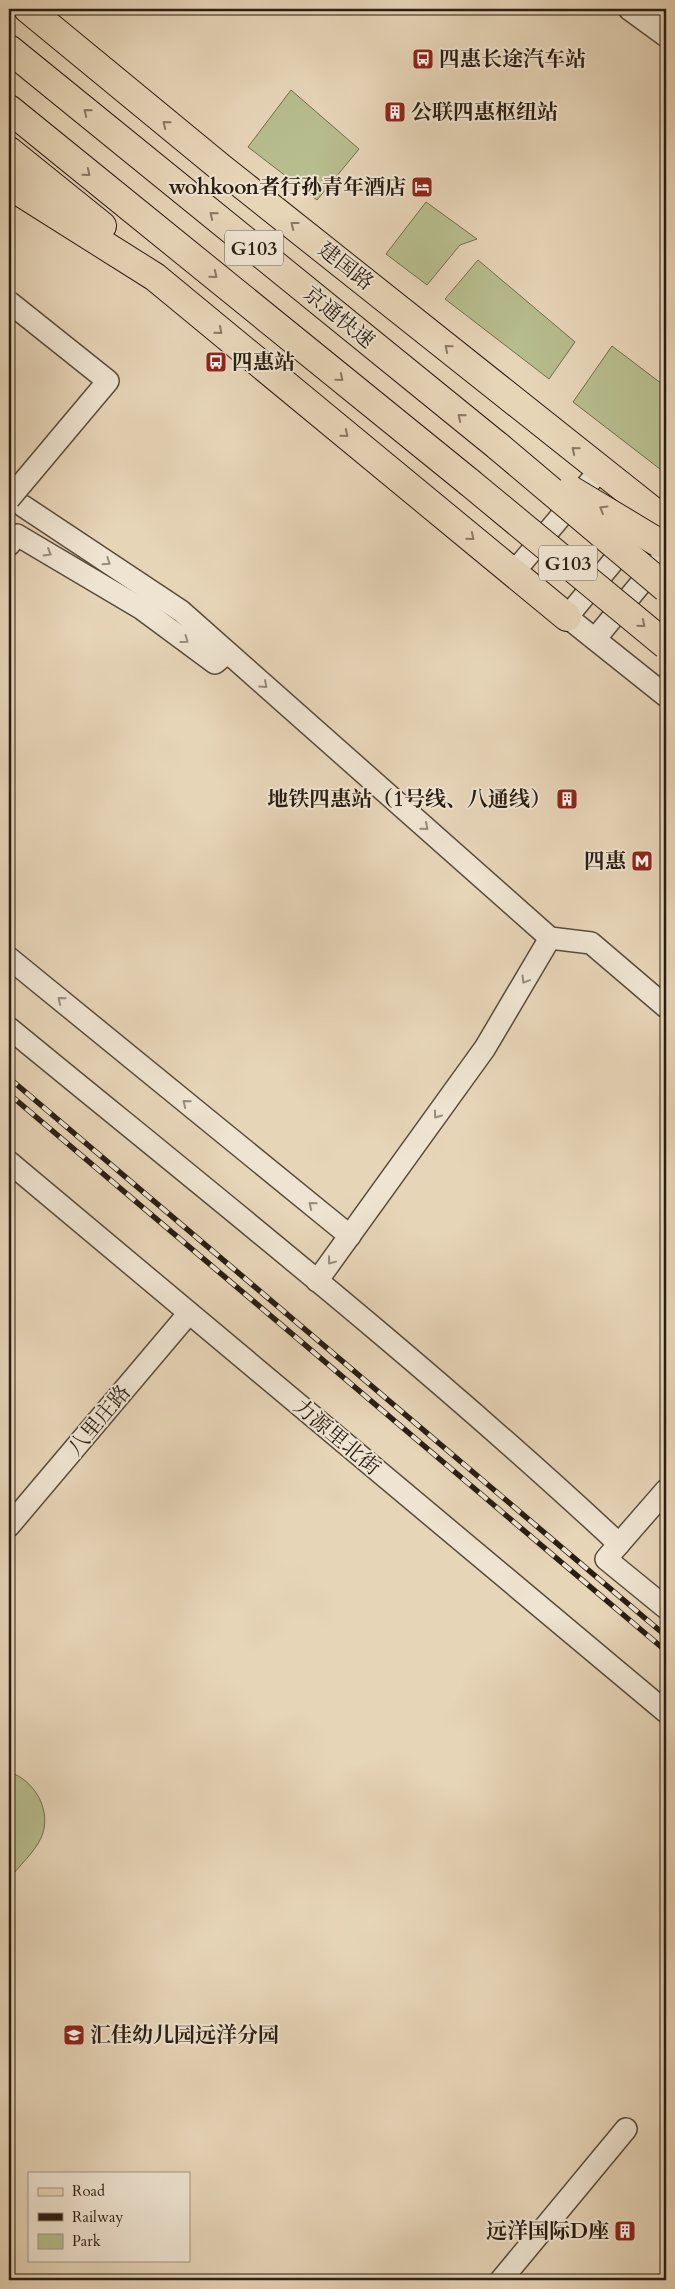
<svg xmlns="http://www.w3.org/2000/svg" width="675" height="2289" font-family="Cardo,'Noto Serif SC',serif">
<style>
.green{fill:#b7bd8e;stroke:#706d50}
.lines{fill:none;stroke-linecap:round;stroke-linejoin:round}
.minor-casing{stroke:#594b3c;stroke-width:24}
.major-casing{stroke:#2a1d12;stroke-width:30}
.highway-casing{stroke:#2a1d12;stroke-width:30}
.minor{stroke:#efe4d1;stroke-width:21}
.major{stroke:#e7d5b8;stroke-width:28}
.highway{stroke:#e7d5b8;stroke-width:28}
.rail-casing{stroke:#2a1d12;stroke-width:5.5}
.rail{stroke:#efe4d1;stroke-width:4;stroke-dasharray:11;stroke-linecap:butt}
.minor-bridge-casing{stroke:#594b3c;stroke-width:24;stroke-linecap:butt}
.highway-bridge-casing{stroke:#2a1d12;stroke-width:30;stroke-linecap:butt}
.minor-bridge{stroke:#efe4d1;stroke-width:21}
.highway-bridge{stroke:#e7d5b8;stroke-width:28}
.oneway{stroke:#887965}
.oneway2{stroke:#968a7b}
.labels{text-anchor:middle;stroke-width:4;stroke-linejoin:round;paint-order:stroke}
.shield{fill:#efe4d1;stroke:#65594b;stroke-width:1}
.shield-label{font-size:20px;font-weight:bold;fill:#2a1d12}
.poi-label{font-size:21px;font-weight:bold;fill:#2a1d12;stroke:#efe4d1;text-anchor:start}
.street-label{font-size:21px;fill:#2a1d12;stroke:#efe4d1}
</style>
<rect width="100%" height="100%" fill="#e7d5b8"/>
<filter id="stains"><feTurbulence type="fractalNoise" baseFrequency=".004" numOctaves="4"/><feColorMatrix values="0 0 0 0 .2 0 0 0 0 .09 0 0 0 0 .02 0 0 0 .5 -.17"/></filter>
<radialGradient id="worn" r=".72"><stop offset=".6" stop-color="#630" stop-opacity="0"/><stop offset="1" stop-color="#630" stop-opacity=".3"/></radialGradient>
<g class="green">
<path d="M291,90l68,59 -42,51 -69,-53z"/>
<path d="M426,202l51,37 -17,6 -33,40 -41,-31z"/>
<path d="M478,260l97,82 -26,37 -104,-80z"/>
<path d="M612,346l54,41v75l-6,7 -87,-67z"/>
<path d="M9,1772c26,8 44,40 32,66 -7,15 -22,28 -32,41z"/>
</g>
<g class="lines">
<g class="minor-casing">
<g id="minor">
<path d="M629,9l37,27"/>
<path d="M658,9l8,6"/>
<path d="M23,506l158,105 369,327 41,5 75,64"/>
<path d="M666,522l-12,-10 -87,105 99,79"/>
<path d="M9,545l8,-10 125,74 73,54 12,-10"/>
<path d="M514,572l86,-102"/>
<path d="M595,639l71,-86"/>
<path d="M9,958l341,278"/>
<path d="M9,1028c206,169 415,334 610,516"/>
<path d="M9,1162l657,550"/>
<path d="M317,1281l168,-233 65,-110"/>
<path d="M666,1490l-60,69 60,49"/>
<path d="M9,1526l180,-213"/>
<path d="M501,2280l125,-151"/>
</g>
</g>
<g class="major-casing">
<g id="major">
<path d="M28,9l192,158 434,345"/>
<path d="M9,151l93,75"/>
<path d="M9,185l146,92 412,340"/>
</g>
</g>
<g class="highway-casing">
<g id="highway">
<path d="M9,49l490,398"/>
<path d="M9,109l460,373"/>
</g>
</g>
<use href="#minor" class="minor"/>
<use href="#major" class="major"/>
<use href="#highway" class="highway"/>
<g class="rail-casing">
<g id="rail">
<path d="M9,1078l657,558"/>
<path d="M9,1094l657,557"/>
</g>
</g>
<use href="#rail" class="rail"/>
<g class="minor-bridge-casing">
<path id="minor-bridge" d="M9,302l99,79 -99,118"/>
</g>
<g class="highway-bridge-casing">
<g id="highway-bridge">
<path d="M499,447l167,141"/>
<path d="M469,482l197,163"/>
<path d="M571,490l88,53"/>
</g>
</g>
<use href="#minor-bridge" class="minor-bridge"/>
<use href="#highway-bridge" class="highway-bridge"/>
</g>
<defs><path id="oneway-chevron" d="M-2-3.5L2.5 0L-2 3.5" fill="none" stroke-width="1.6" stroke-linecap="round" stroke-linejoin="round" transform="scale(1.25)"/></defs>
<g class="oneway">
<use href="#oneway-chevron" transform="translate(87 112) rotate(-141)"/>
<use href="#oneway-chevron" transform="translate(166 124) rotate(-141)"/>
<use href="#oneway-chevron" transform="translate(87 173) rotate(39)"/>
<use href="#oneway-chevron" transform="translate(213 215) rotate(-141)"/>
<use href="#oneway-chevron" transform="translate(294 225) rotate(-142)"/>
<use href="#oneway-chevron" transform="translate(214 275) rotate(39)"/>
<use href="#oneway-chevron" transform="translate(219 331) rotate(40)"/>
<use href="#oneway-chevron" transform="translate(448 348) rotate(-141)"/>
<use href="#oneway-chevron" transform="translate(340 378) rotate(39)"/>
<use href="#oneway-chevron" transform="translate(461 417) rotate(-141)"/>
<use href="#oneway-chevron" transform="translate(345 434) rotate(39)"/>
<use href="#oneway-chevron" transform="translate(575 450) rotate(-141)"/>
<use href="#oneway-chevron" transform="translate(603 509) rotate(-149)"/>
<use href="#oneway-chevron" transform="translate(471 537) rotate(39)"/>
<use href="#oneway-chevron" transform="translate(642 624) rotate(39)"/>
</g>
<g class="oneway2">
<use href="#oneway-chevron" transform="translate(48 553) rotate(31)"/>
<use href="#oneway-chevron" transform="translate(107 562) rotate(34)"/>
<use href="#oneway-chevron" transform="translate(185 640) rotate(36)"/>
<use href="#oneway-chevron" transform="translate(264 685) rotate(42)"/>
<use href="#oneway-chevron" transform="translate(425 827) rotate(41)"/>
<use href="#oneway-chevron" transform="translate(525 980) rotate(121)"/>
<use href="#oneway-chevron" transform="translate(61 1000) rotate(-141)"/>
<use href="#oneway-chevron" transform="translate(186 1103) rotate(-141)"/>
<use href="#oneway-chevron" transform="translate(437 1115) rotate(126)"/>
<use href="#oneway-chevron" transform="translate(312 1205) rotate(-141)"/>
<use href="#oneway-chevron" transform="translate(331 1261) rotate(127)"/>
</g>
<defs>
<g id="bus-square" transform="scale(1.125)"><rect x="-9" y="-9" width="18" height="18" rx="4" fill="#8f2418" stroke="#efe4d1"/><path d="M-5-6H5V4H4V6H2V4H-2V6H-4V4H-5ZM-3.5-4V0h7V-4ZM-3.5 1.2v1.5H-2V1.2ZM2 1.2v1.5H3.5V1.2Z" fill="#fff"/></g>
<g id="building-square" transform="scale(1.125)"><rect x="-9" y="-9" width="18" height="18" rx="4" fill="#8f2418" stroke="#efe4d1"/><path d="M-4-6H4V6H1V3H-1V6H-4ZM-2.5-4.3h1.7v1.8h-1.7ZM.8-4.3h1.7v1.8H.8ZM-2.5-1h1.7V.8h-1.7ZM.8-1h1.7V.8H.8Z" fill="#fff"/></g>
<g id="hotel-square" transform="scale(1.125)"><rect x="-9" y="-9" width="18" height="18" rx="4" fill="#8f2418" stroke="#efe4d1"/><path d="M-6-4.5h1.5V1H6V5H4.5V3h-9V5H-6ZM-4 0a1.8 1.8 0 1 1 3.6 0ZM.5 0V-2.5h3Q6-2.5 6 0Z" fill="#fff"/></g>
<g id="metro-square" transform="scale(1.125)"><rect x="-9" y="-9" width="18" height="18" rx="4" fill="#8f2418" stroke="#efe4d1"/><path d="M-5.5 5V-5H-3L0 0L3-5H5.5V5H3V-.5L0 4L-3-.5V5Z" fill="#fff"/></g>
<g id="school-square" transform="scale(1.125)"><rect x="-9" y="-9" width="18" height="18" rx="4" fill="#8f2418" stroke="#efe4d1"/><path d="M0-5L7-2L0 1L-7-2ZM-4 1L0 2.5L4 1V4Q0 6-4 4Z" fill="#fff"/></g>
</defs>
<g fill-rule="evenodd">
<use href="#bus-square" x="423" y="59"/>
<use href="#building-square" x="395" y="112"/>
<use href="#hotel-square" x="422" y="187"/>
<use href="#bus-square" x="216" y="362"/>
<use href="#building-square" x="567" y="799"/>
<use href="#metro-square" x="642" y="861"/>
<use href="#school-square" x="74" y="2035"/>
<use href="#building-square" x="625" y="2231"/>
</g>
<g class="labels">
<g class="shield">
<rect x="225" y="230.5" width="58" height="35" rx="4"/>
<rect x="539" y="545.5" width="58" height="35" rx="4"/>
</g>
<g class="shield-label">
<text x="254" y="255">G103</text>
<text x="568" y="570">G103</text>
</g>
<g class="poi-label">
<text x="439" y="66">四惠长途汽车站</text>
<text x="411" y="119">公联四惠枢纽站</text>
<text x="406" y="194" text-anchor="end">wohkoon者行孙青年酒店</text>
<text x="232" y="369">四惠站</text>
<text x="551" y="806" text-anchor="end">地铁四惠站（1号线、八通线）</text>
<text x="626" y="868" text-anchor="end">四惠</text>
<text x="90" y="2042">汇佳幼儿园远洋分园</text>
<text x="609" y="2238" text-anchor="end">远洋国际D座</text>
</g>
<g class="street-label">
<text transform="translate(346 266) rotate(38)" y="7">建国路</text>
<text transform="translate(339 317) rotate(39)" y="7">京通快速</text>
<text transform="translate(99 1420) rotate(-50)" y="7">八里庄路</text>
<text transform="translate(337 1437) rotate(40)" y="7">力源里北街</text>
</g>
</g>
<rect width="675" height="2289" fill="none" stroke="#e7d5b8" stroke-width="30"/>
<rect x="10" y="10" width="655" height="2269" fill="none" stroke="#2a1d12" stroke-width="2.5"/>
<rect x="15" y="15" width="645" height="2259" fill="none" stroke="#2a1d12"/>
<rect x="28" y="2172" width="162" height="90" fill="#efe4d1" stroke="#a09485"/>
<rect x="38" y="2188" width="25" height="8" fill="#e7d5b8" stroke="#a09485"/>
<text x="72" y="2196" font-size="15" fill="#2a1d12">Road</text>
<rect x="38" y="2213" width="25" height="8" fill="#2a1d12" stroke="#a09485"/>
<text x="72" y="2222" font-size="15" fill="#2a1d12">Railway</text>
<rect x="38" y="2234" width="25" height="15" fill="#b7bd8e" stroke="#a09485"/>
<text x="72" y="2246" font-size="15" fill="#2a1d12">Park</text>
<rect width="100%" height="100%" filter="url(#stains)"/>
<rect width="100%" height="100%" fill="url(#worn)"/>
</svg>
